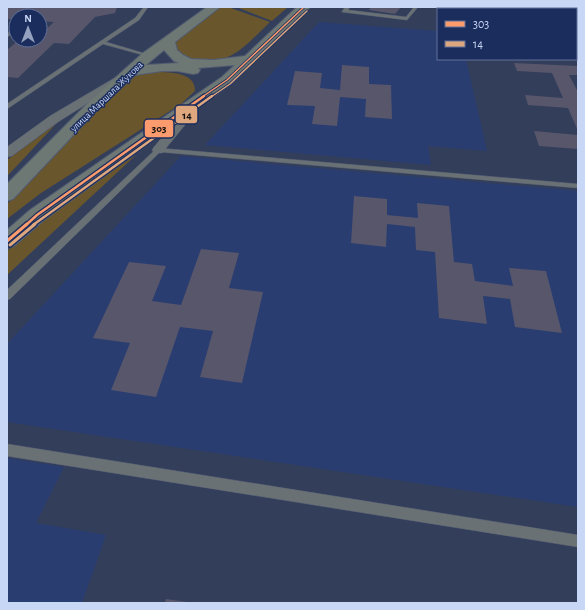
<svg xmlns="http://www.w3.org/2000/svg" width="585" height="610" font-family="'Alegreya Sans',sans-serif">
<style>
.built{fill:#293d71}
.green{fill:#69562c}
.building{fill:#58566b}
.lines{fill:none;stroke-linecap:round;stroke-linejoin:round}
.service-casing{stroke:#515b73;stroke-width:1}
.minor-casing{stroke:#515b73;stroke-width:1}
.primary-casing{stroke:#515b73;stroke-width:2}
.service{fill:#697174;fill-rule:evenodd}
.minor{fill:#697174;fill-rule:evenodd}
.primary{fill:#6d7773;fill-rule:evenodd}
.bus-1-far2-casing{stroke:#1b2d5d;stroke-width:3}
.bus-1-far1-casing{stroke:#1b2d5d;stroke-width:5}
.bus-1-casing{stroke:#1b2d5d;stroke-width:6}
.bus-2-far2-casing{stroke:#1b2d5d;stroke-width:3}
.bus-2-far1-casing{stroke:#1b2d5d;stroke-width:5}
.bus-2-casing{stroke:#1b2d5d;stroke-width:6}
.bus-1-far2{stroke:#fc9b6d;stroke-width:1.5}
.bus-1-far1{stroke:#fc9b6d;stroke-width:2.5}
.bus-1{stroke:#fc9b6d;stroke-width:3}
.bus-2-far2{stroke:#dfa77e;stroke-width:1.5}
.bus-2-far1{stroke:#dfa77e;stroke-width:2.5}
.bus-2{stroke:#dfa77e;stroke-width:3}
.labels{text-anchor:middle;stroke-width:3;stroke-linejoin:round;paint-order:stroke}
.far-street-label{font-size:10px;fill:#c9d7f6;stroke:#1b2d5d}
.line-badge{stroke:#1b2d5d;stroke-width:1.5}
.pale-badge-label{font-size:11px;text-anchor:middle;font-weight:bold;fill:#111}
</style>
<rect width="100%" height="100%" fill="#333e5a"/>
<g class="built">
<path d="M319,22l119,9v28h28l21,92 -59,-5 3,19 -226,-20z"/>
<path d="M181,156l397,35v316l-571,-85v-78z"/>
<path d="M7,458l57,9 -28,56 70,12 -24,68h-75z"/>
</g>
<g class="green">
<path d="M219,7h9l42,15c-22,21 -40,45 -74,39 -7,-1 -14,-5 -20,-8l-2,-11z"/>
<path d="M236,7h52l-16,14z"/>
<path d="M152,72c14,0 44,-1 43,19l-14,13 -140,89 -34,26v-15l26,-25 91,-98 6,-4z"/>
<path d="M56,124l-44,47 -5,5v-16z"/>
<path d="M136,155l-129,120v-24l46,-41z"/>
</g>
<g class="building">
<path d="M7,7h110l-2,6 -20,4 -26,27 -15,-1 -36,35 -11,-1v-27l12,-10h21v-5l14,-13 -14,-1v-5h-24v3h-9z"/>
<path d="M371,7h30l-6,7 -26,-4z"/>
<path d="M522,7h56v14h-2v-12h-41z"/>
<path d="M514,63l64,3v9h-9l9,17v39l-10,-23 -40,-3 -3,-10 38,3 -11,-25 -35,-2z"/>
<path d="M342,65l27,2v17l22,1 1,34 -27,-2 1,-18 -26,-2 -3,29 -25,-2 3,-18 -28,-1 8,-34 27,2 -2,15 20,2z"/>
<path d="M534,131l44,4v14l-39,-3z"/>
<path d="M354,196l33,3v16l31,3 -1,-15 32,3 5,56 18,2 3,17 38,5 -4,-18 37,3 16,62 -47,-6 -5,-28 -27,-3 4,28 -48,-6 -4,-66 -19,-2 -1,-23 -28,-3 -1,23 -35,-4z"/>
<path d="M201,249l38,4 -10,35 34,4 -21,91 -42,-6 13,-46 -33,-4 -24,70 -45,-7 19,-47 -37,-5 36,-76 37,4 -14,35 29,4z"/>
<path d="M166,599l21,3v1h-22z"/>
</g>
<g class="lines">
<g class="service-casing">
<g id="service">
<path d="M144,7h4l-9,13 -33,22 44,13v2l-47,-13 -96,65v-5l128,-86z"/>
<path d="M345,7h5l-2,3 58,7 8,-10h4l-11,13 -65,-8z"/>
<path d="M465,7h4l1,2h-4z"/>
<rect x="576" y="24" width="2" height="2"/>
<path d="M16,29v3l-9,5v-4z"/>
<path d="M158,148l420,36v4l-418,-36 -150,147 -3,1v-10l149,-141z"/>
<path d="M7,444l571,91v12l-571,-91z"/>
</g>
</g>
<g class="minor-casing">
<g id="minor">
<path d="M125,72l4,1 1,2 -1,2 -71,45 -46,34 -5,1v-10l43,-31z"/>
<path d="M201,95l4,1 2,2 -45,55h-8l-2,-3 2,-3 43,-51z"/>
</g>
</g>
<g class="primary-casing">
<path id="primary" d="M207,7h13l-45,35 2,8 6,5 8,4 23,1 31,-4 52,-49h13l-78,76 -188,137 -30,26 -7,2v-18l23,-20 192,-133 13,-12 -37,3 2,2 -2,3 -5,1 -16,-3h-15l-27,4 -39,36 -83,88 -6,2v-17l79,-79 39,-36 18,-16zM164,50l10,11 5,2 -33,2z"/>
</g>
<use href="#service" class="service"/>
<use href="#minor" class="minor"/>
<use href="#primary" class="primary"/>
<g class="bus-1-far2-casing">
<path id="bus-1-far2" d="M202,97l25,-17 77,-73"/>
</g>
<g class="bus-1-far1-casing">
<path id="bus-1-far1" d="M26,225l11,-10 167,-119"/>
</g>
<g class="bus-1-casing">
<path id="bus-1" d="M7,241l20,-17"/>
</g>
<g class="bus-2-far2-casing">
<path id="bus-2-far2" d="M211,97l19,-13 77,-73"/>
</g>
<g class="bus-2-far1-casing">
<path id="bus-2-far1" d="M33,225l179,-129"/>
</g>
<g class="bus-2-casing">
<path id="bus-2" d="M10,245l25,-21"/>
</g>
<use href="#bus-1-far2" class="bus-1-far2"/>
<use href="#bus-1-far1" class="bus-1-far1"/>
<use href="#bus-1" class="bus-1"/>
<use href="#bus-2-far2" class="bus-2-far2"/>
<use href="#bus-2-far1" class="bus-2-far1"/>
<use href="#bus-2" class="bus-2"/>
</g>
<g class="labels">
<g class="far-street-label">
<text transform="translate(106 96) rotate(-44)" y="4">улица Маршала Жукова</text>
</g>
</g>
<g class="line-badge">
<rect x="175" y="105" width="23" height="19" rx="4" fill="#dfa77e"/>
<rect x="144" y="119" width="30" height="19" rx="4" fill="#fc9b6d"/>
</g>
<g class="pale-badge-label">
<text x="187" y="119">14</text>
<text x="159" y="132">303</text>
</g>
<rect width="585" height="610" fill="none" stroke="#c9d7f6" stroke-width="16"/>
<rect x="437" y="8" width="140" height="52" fill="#1b2d5d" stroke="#61719a"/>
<rect x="445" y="21" width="20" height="6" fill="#fc9b6d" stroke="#61719a"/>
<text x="473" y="28" font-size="12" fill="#c9d7f6">303</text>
<rect x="445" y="41" width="20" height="6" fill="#dfa77e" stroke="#61719a"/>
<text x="473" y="48" font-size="12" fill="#c9d7f6">14</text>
<g transform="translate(28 28)"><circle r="19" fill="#1b2d5d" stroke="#61719a"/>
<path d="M0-3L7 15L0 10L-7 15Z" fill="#94a1bf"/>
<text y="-6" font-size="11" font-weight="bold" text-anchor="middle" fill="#c9d7f6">N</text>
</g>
</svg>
